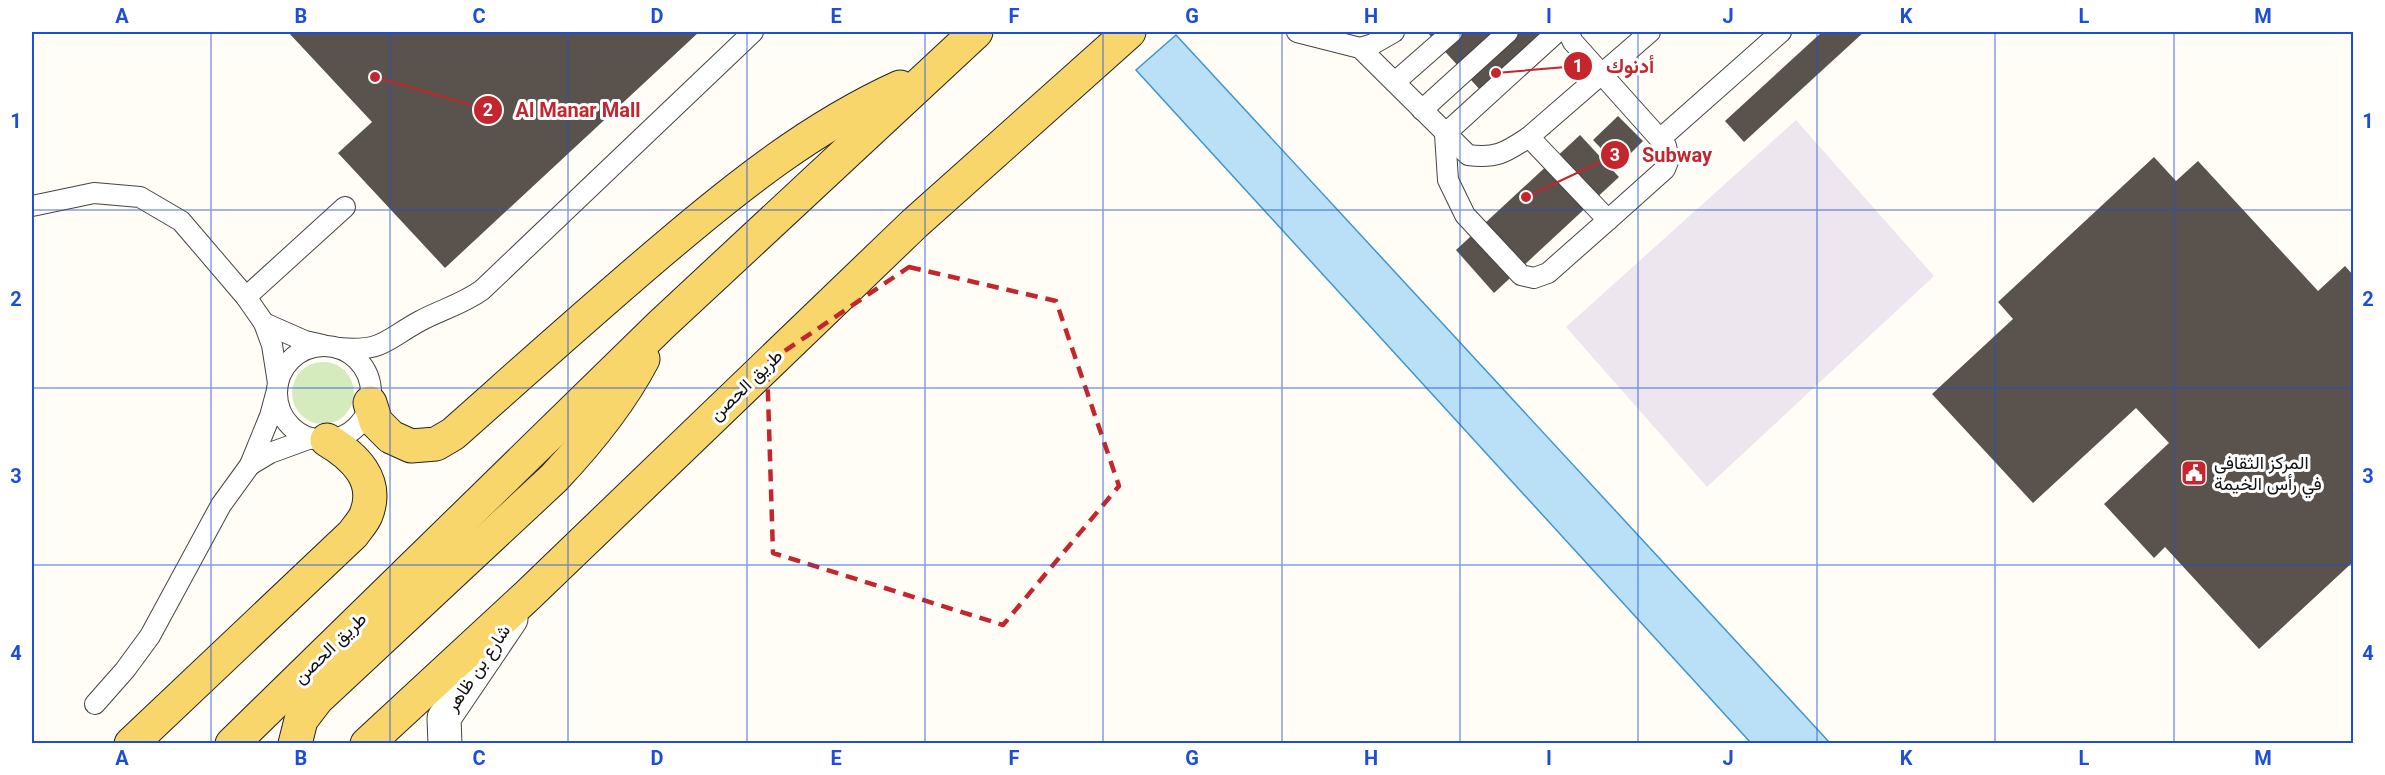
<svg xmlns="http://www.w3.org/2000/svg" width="2385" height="775" font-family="Georgia,Vazirmatn,serif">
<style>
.industrial{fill:#eee6ef}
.green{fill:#d5ebbd}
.water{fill:#b9e0f7;stroke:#3f96cf;stroke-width:1.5}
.building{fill:#5a524d}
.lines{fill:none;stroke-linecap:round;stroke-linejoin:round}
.service-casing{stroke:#444;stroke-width:22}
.tertiary-casing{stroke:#444;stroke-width:35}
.primary-casing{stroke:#222;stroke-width:35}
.service{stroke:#fff;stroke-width:20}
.tertiary{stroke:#fff;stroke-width:33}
.primary{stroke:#f9d66b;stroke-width:33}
.marked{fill:none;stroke:#c4262e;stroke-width:4.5;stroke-dasharray:12 8;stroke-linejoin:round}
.grid{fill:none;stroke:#1d4ed8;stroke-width:1.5;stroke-opacity:0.55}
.labels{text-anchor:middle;stroke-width:6;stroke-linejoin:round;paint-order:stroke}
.street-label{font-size:18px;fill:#111;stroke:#fff}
.poi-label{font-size:18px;fill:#111;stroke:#fff;text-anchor:start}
.leader{fill:none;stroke:#c4262e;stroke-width:2}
.callout-dot{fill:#c4262e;stroke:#fff;stroke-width:2}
.mark-label{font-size:18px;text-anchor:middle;font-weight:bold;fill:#fff}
.callout-label{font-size:20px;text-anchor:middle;font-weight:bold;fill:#c4262e;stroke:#fff;stroke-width:6;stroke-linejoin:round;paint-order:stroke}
.neatline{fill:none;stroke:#1d4ed8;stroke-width:2}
.grid-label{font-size:20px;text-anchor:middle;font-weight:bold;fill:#1d4ed8}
</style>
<rect width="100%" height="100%" fill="#fffdf5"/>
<path class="industrial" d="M1796,120l138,156 -227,211 -141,-160z"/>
<circle class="green" cx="323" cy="393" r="31"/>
<path class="water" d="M1176,35l654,708h-79l-615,-673z"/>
<g class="building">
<path d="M288,32h411l-254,236 -107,-115 34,-31z"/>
<path d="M1427,32h124l-58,72z"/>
<path d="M1822,32h42l-120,110 -19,-21z"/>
<path d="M1618,116l25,25 -25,25 -25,-26z"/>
<path d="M1580,135l39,42 -125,116 -38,-43z"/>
<path d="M2154,157l22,24 22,-20 120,130 27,-25 9,10v285l-95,88 -94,-102 -11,11 -50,-54 65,-61 -33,-35 -103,95 -101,-109 81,-75 -15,-17z"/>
</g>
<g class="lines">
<g class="service-casing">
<g id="service">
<path d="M1297,32l63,16 108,107c29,4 38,-3 61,-18l121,-105"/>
<path d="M1557,32l-112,102 3,46 17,35 56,60 13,3 14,-5 60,-53"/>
<path d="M1360,48l13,-4 21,-12"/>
<path d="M1395,82l57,-50"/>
<path d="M1422,110l86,-78"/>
<path d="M1529,137l79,83 57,-51 4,-10 -3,-13 -93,-104 -5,-10"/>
<path d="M1660,139l121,-107"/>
<path d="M32,206l62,-13 46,4 41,24 65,76 18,26 8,22 6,38"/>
<path d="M246,297l99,-90"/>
<path d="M264,323l41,18 18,4"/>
<circle cx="324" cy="393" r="47"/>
<path d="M339,348c44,4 46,-8 81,-27 22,-12 41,-16 62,-31l271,-258"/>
<path d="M250,465l20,-12 41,-15"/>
<path d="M95,704l30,-34 25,-34 71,-131 29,-40 20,-49 7,-26"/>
</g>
</g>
<g class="tertiary-casing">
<path id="tertiary" d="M445,744l-1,-26 67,-99"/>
</g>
<g class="primary-casing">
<g id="primary">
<path d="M370,403l6,19 15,15 20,9 25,-2 17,-10c70,-62 140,-125 212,-186 73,-62 147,-121 235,-161"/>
<path d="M131,744l222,-210c4,-6 10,-12 13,-19 14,-35 -12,-59 -39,-75"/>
<path d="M232,744l429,-419 315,-293"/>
<path d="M295,744l6,-24 16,-21 237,-221c34,-36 66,-75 89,-119"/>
<path d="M367,744l160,-148 387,-372 215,-192"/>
</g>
</g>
<use href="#service" class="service"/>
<use href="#tertiary" class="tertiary"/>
<use href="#primary" class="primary"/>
</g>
<path class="marked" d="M909,267l147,34 63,185 -116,139 -230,-72 -6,-190z"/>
<path class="grid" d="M211,32v712M390,32v712M568,32v712M747,32v712M925,32v712M1103,32v712M1282,32v712M1460,32v712M1638,32v712M1817,32v712M1995,32v712M2174,32v712M32,210h2322M32,388h2322M32,565h2322"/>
<defs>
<g id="civic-square" transform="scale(1.35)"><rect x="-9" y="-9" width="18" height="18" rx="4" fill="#c4262e" stroke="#fff"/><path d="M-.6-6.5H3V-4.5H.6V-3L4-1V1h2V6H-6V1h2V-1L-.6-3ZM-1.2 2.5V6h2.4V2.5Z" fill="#fff"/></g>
</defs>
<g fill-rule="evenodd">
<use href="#civic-square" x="2194" y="473"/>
</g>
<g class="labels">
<g class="street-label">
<text transform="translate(746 385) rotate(-44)" y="6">طريق الحصن</text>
<text transform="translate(330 648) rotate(-44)" y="6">طريق الحصن</text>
<text transform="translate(478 668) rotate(-56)" y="6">شارع بن ظاهر</text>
</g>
<g class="poi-label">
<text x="2214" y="469">المركز الثقافي<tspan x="2214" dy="21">في رأس الخيمة</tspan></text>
</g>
</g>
<path class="leader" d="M1496 73L1578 66M375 77L488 110M1526 197L1615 155"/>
<g class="callout-dot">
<circle cx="1496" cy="73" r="6"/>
<circle cx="375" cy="77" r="6"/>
<circle cx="1526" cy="197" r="6"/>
<circle cx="1578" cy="66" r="15"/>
<circle cx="488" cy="110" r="15"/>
<circle cx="1615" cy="155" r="15"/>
</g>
<g class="mark-label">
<text x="1578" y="72">1</text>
<text x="488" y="116">2</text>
<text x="1615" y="161">3</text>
</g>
<g class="callout-label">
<text x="1630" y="73">أدنوك</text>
<text x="578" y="117">Al Manar Mall</text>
<text x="1677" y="162">Subway</text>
</g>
<rect width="2385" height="775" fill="none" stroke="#ffffff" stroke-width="66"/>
<rect x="33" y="33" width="2319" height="709" class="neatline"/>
<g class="grid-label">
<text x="122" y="23">A</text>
<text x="301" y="23">B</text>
<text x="479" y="23">C</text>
<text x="657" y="23">D</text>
<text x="836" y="23">E</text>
<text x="1014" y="23">F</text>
<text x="1192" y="23">G</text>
<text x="1371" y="23">H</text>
<text x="1549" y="23">I</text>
<text x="1728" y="23">J</text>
<text x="1906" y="23">K</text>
<text x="2084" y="23">L</text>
<text x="2263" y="23">M</text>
<text x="16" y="128">1</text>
<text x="2368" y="128">1</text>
<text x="16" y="306">2</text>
<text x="2368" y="306">2</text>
<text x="16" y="483">3</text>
<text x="2368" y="483">3</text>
<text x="16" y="660">4</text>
<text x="2368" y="660">4</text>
<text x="122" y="765">A</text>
<text x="301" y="765">B</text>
<text x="479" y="765">C</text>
<text x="657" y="765">D</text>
<text x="836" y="765">E</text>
<text x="1014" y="765">F</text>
<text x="1192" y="765">G</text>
<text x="1371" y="765">H</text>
<text x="1549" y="765">I</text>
<text x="1728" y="765">J</text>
<text x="1906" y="765">K</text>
<text x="2084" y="765">L</text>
<text x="2263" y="765">M</text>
</g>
</svg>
